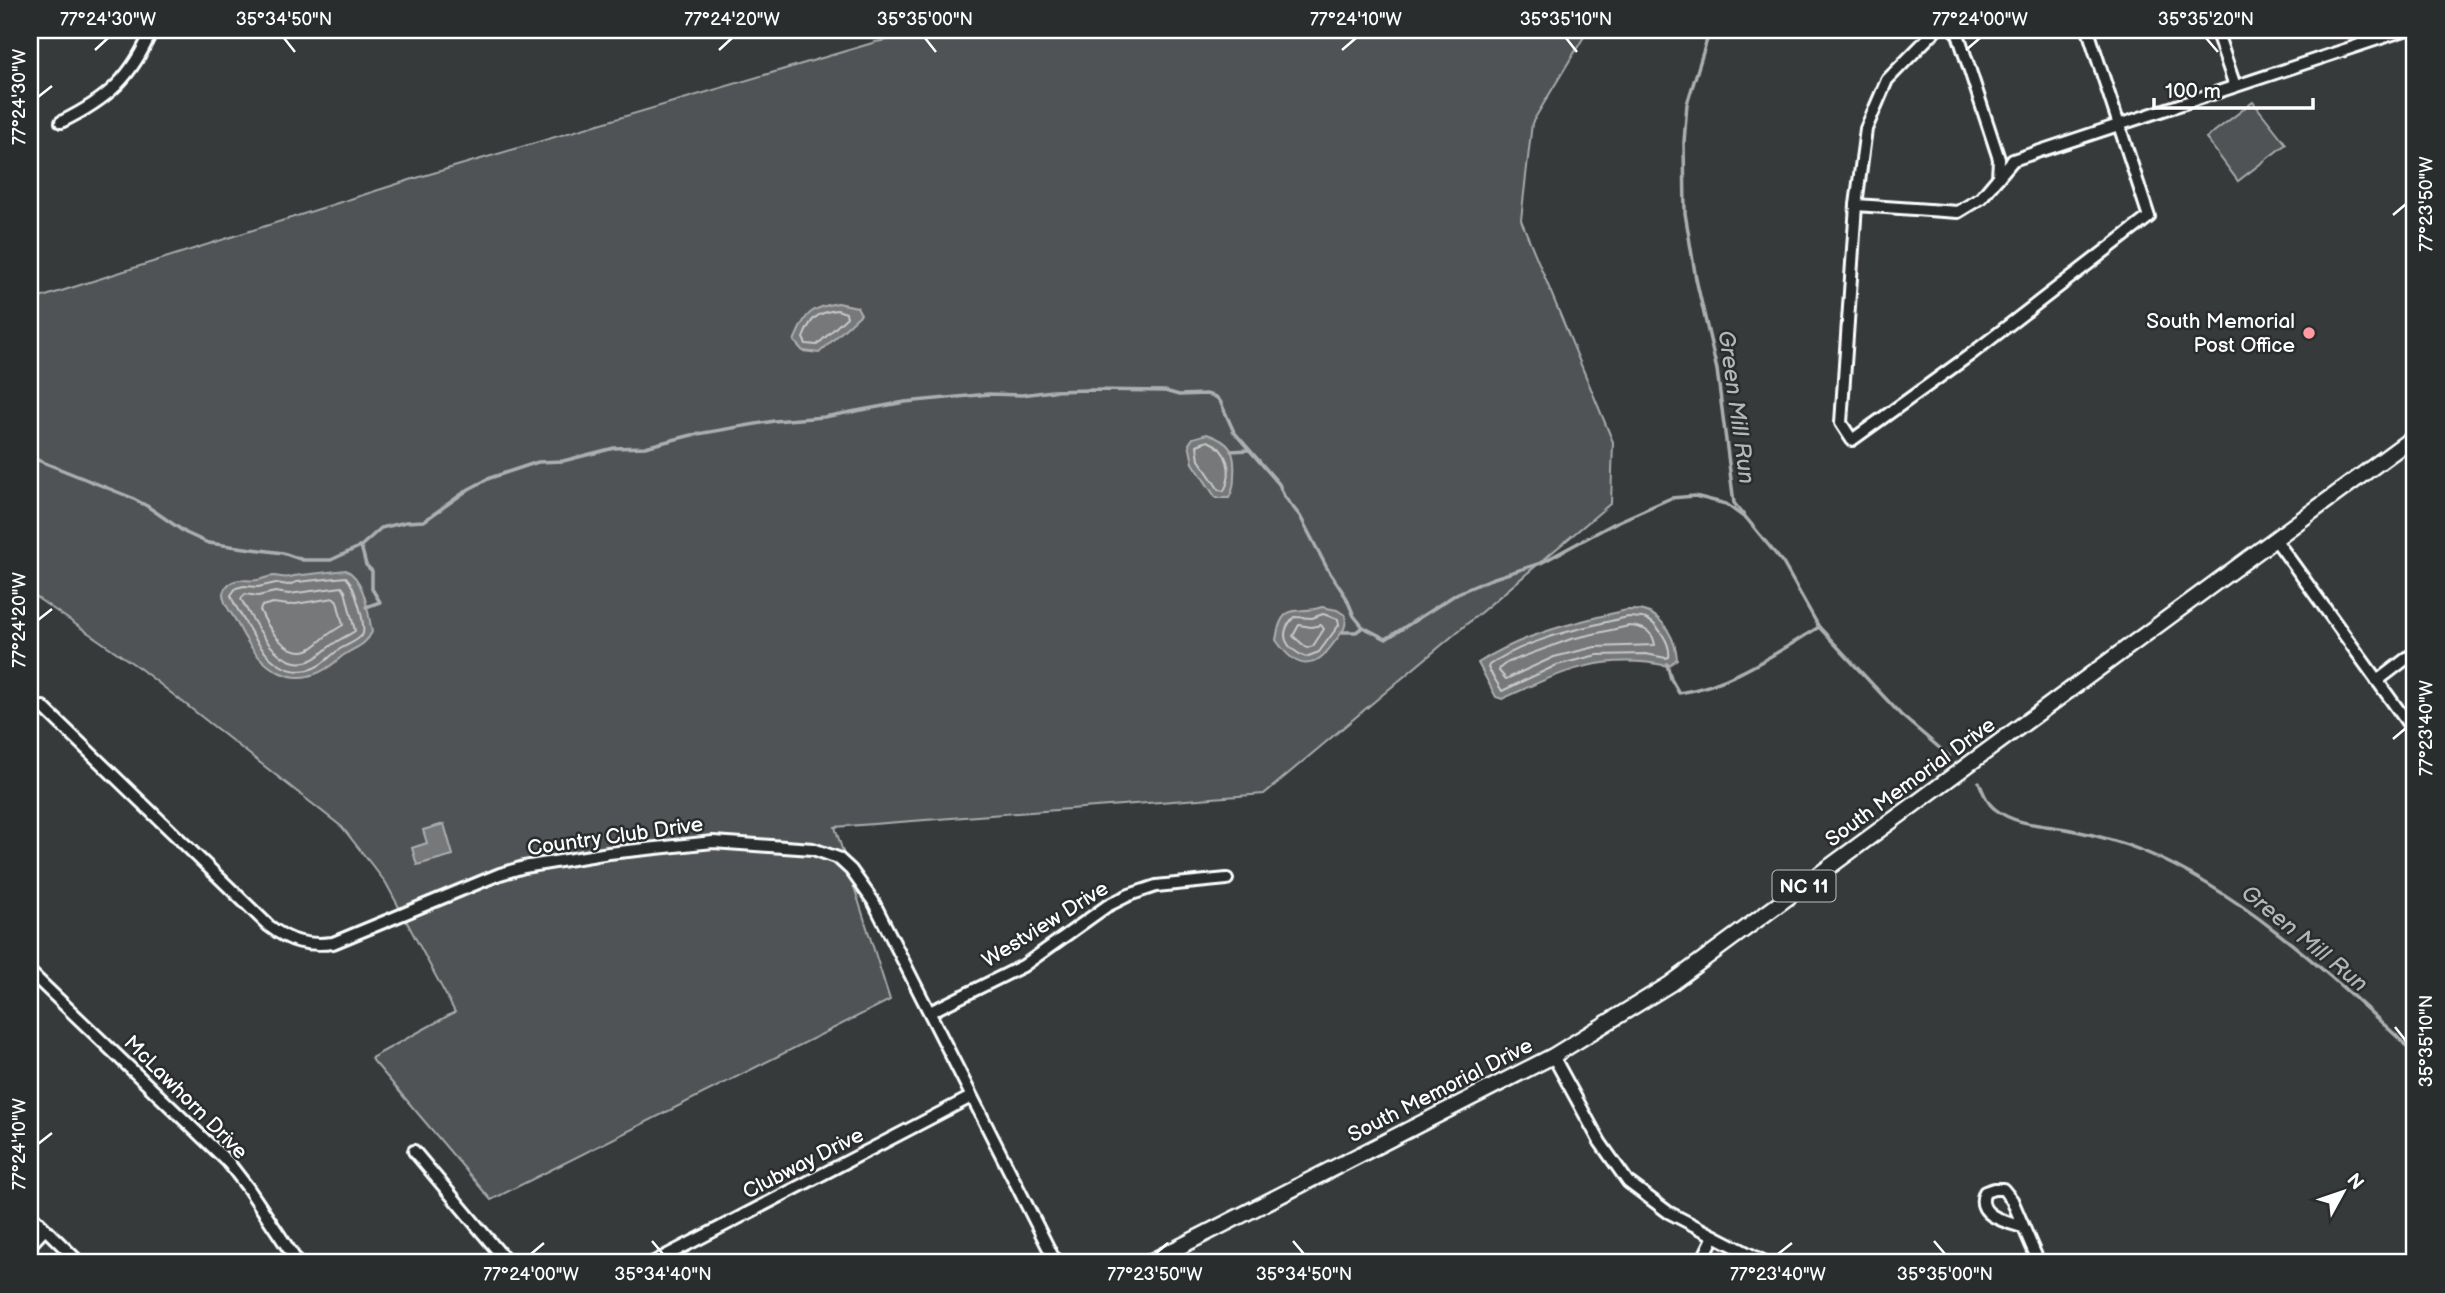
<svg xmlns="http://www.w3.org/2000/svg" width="2445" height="1293" font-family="'Balsamiq Sans',sans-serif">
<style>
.green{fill:#505354;stroke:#a8a9aa;stroke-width:2}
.water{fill:#767879;stroke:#adaeaf;stroke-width:2}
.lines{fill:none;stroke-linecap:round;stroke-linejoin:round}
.shore{stroke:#c8c9c9;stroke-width:2}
.stream{stroke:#adaeaf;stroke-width:3.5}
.minor-casing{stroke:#fff;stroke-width:16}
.major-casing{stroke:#fff;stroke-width:19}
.minor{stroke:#2a2d2e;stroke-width:10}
.major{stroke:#2a2d2e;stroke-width:14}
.ticks{fill:none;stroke:#fff;stroke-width:2.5}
.poi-dot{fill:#ff9aa2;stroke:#2a2d2e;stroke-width:2.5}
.labels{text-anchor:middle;stroke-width:5;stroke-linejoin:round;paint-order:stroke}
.shield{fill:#2a2d2e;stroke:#bfc0c0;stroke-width:2}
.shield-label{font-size:19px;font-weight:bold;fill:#fff}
.poi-label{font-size:21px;fill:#fff;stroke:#2a2d2e;text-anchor:end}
.street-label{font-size:21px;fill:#fff;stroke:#2a2d2e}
.water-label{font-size:23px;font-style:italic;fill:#b4b5b5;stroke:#2a2d2e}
.neatline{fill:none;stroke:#fff;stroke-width:2.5}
.ticks-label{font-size:18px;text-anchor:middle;fill:#fff}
</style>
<rect width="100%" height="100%" fill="#373a3b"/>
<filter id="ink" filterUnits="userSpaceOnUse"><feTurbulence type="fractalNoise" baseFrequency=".0143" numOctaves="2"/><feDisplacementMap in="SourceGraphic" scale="14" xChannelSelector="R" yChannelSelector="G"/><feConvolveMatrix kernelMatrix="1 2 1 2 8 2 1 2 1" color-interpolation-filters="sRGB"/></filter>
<g filter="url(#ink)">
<g class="green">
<path d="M937,30h651l-56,93 -11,97 92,222 -2,61 -347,291 -429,33 55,173 -399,200 -120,-142 84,-46 -69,-129 -44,-56 -204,-160 -108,-74v-292l383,-122 463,-137z"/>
<path d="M2253,102l33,42 -48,37 -32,-43z"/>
</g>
<g class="water">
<path d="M838,303l19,4 4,7 -42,39 -16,-2 -9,-10c12,-27 14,-33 44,-38z"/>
<path d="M1207,434c24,8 29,17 27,43 0,8 -1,14 -5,21h-13l-23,-35 -4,-19 4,-6z"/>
<path d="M346,570c19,9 22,43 26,62 -7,15 -20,16 -32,26 -44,40 -81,11 -103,-35 -4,-9 -14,-18 -14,-29 0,-3 3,-7 5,-9 10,-9 19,-3 30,-5 6,-1 10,-4 16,-4 8,1 13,3 20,0z"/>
<path d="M1322,607l15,3 8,5c3,14 -5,19 -12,29 -21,29 -38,24 -57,-4 6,-41 21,-24 46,-33z"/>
<path d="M1627,610c6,0 12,0 17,1 20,5 32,30 33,48l-9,7c-66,-14 -107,6 -166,33l-6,-2 -18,-34c44,-29 98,-41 149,-53z"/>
<path d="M444,824l9,31 -36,10 -5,-17 15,-5 -4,-13z"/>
</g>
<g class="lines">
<g class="shore">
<path d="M837,310l9,3 1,4 -30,28 -11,-1 -3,-6c8,-20 13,-25 34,-28z"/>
<path d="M1208,441c20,8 26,31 16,50l-5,-1 -20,-30 -2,-15z"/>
<path d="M346,577c9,9 19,45 17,57 -6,8 -15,10 -23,15 -11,7 -18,18 -32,21 -34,7 -54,-31 -67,-55 -4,-7 -8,-12 -10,-20l5,-7 8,-2 14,1 18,-4 12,2 9,-3z"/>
<path d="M342,587l3,4 10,40c-6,4 -13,7 -19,11 -10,6 -16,15 -27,19 -32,11 -56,-41 -68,-62l4,-5 13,2 17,-4 14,2z"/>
<path d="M334,598l3,3 6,24c-5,3 -10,6 -14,9 -8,5 -13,13 -22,16 -22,7 -40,-24 -47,-40l2,-4 11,-3 16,2z"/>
<path d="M1323,614l15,5 1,6 -20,27 -13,5c-20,-8 -29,-22 -12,-40l18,1z"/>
<path d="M1628,617c6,1 12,0 18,2 12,5 25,25 23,38l-3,1 -20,-4 -49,1 -40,10 -55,26 -14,-23 1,-3c40,-27 93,-37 139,-48z"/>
<path d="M1299,625l12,2 10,-2 3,4 -11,17 -6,2 -14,-12z"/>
<path d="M1629,626c13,1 24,4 26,19l-60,2 -41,10 -48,22 -7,-8 1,-3 6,-5 65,-24z"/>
</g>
<g class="stream">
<path d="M1710,30l-23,74 -3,38 1,71 11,66 21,91 17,133 49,60 36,64 82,88 48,41"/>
<path d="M1231,451l18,-1"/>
<path d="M30,457l100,40 17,9 39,27 22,10 75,10 20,7h28l30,-14 20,-18 25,-6 18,-1 45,-32 21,-11 48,-16 25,-1 51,-13 31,-1 47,-12 82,-14 50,-4 81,-15 84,-8 33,1 30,-4 38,-1 75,1 14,4 27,-1 10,3 4,4 14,31 45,52 5,12 16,20 28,54 18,27 8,19 9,11 23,12 72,-46 33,-14 50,-16 74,-40 56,-25 24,-2 31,8 19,14"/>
<path d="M361,546l5,19 6,6v18l8,13 -14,5"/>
<path d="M1342,632h14l7,-5"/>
<path d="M1667,664l4,15 8,14c50,-7 97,-40 140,-66"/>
<path d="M1979,782c4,10 8,21 16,27 21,17 52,16 76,21 24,5 50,12 72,21 102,42 191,128 272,202"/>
</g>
<g class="minor-casing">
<g id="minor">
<path d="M1936,30l-49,50 -21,49 -10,76 -15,218 11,17 118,-85 179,-138 -61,-187"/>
<path d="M1954,30l4,4 41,125 -1,19"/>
<path d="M2216,30l19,56"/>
<path d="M2359,30l5,13"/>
<path d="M61,122c47,-23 70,-44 91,-92"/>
<path d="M1856,205l102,7 23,-14 32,-38 392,-130"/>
<path d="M2275,539l140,194"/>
<path d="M2377,681l38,-29"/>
<path d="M43,707l226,219c21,16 38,20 64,17l167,-69 24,-7 85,-14 104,-11 100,7 25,9 13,12 22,31 183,362"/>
<path d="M30,972l198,190 20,26 50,75"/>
<path d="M930,1012l93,-46 84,-60 22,-11 27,-9 71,-7"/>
<path d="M1553,1056l47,86 28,40 40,30 99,51"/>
<path d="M414,1151l94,112"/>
<path d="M30,1214l50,49"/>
<path d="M2023,1227c-17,-5 -49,-12 -38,-35l9,-3h9l9,11 27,63"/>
<path d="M30,1245l15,-16"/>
<path d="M652,1263l319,-166"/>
<path d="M1701,1263l13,-27"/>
</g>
</g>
<g class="major-casing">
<path id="major" d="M1148,1263l405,-207 117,-72 745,-548"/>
</g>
<use href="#minor" class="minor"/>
<use href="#major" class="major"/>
</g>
</g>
<path class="ticks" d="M284,38l11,14M925,38l11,14M1566,38l11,14M2206,38l12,14M95,50l13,-12M719,50l13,-12M1342,50l14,-12M1966,50l14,-12M38,97l14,-11M2393,215l13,-11M38,620l14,-11M2393,739l13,-11M2395,1027l11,14M38,1144l14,-11M652,1241l11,13M1293,1241l11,13M1934,1241l11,13M531,1254l13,-11M1155,1254l13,-11M1778,1254l14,-11"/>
<circle class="poi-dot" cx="2309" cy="333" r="7"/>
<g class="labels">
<rect class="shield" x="1772.5" y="870.5" width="63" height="31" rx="5"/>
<g class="shield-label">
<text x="1804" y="893">NC 11</text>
</g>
<g class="poi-label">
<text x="2295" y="328">South Memorial<tspan x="2295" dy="24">Post Office</tspan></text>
</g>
<g class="street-label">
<text transform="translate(1910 782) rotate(-36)" y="7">South Memorial Drive</text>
<text transform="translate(615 836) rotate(-8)" y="7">Country Club Drive</text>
<text transform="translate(1045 924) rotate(-32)" y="7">Westview Drive</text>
<text transform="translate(1440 1090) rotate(-27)" y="7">South Memorial Drive</text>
<text transform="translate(186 1097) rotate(45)" y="7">McLawhorn Drive</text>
<text transform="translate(803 1163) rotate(-27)" y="7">Clubway Drive</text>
</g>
<g class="water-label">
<text transform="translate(1737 407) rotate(82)" y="8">Green Mill Run</text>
<text transform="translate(2305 938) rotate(39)" y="8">Green Mill Run</text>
</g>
</g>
<rect width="2445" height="1293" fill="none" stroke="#2a2d2e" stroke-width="77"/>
<g transform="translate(2343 1192) rotate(50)" stroke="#2a2d2e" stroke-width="5" paint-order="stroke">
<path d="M0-5L12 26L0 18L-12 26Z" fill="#ffffff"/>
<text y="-10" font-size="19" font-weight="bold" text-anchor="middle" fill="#ffffff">N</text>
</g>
<path d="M2154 98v10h159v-10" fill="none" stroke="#ffffff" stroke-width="3.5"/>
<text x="2165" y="98" font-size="21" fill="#ffffff" stroke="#2a2d2e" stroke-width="5" paint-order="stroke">100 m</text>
<rect x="38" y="38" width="2368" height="1216" class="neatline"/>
<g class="ticks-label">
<text x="108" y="25">77°24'30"W</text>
<text x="284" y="25">35°34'50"N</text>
<text x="732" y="25">77°24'20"W</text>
<text x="925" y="25">35°35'00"N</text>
<text x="1356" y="25">77°24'10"W</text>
<text x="1566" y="25">35°35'10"N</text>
<text x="1980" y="25">77°24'00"W</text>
<text x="2206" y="25">35°35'20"N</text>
<text transform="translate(19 97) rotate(-90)" y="6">77°24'30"W</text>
<text transform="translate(2426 204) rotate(-90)" y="6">77°23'50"W</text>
<text transform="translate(19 620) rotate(-90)" y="6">77°24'20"W</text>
<text transform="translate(2426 728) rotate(-90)" y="6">77°23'40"W</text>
<text transform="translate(2426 1041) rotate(-90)" y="6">35°35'10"N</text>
<text transform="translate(19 1144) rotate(-90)" y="6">77°24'10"W</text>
<text x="531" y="1280">77°24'00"W</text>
<text x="663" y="1280">35°34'40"N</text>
<text x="1155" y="1280">77°23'50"W</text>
<text x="1304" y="1280">35°34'50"N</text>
<text x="1778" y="1280">77°23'40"W</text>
<text x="1945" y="1280">35°35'00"N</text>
</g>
</svg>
